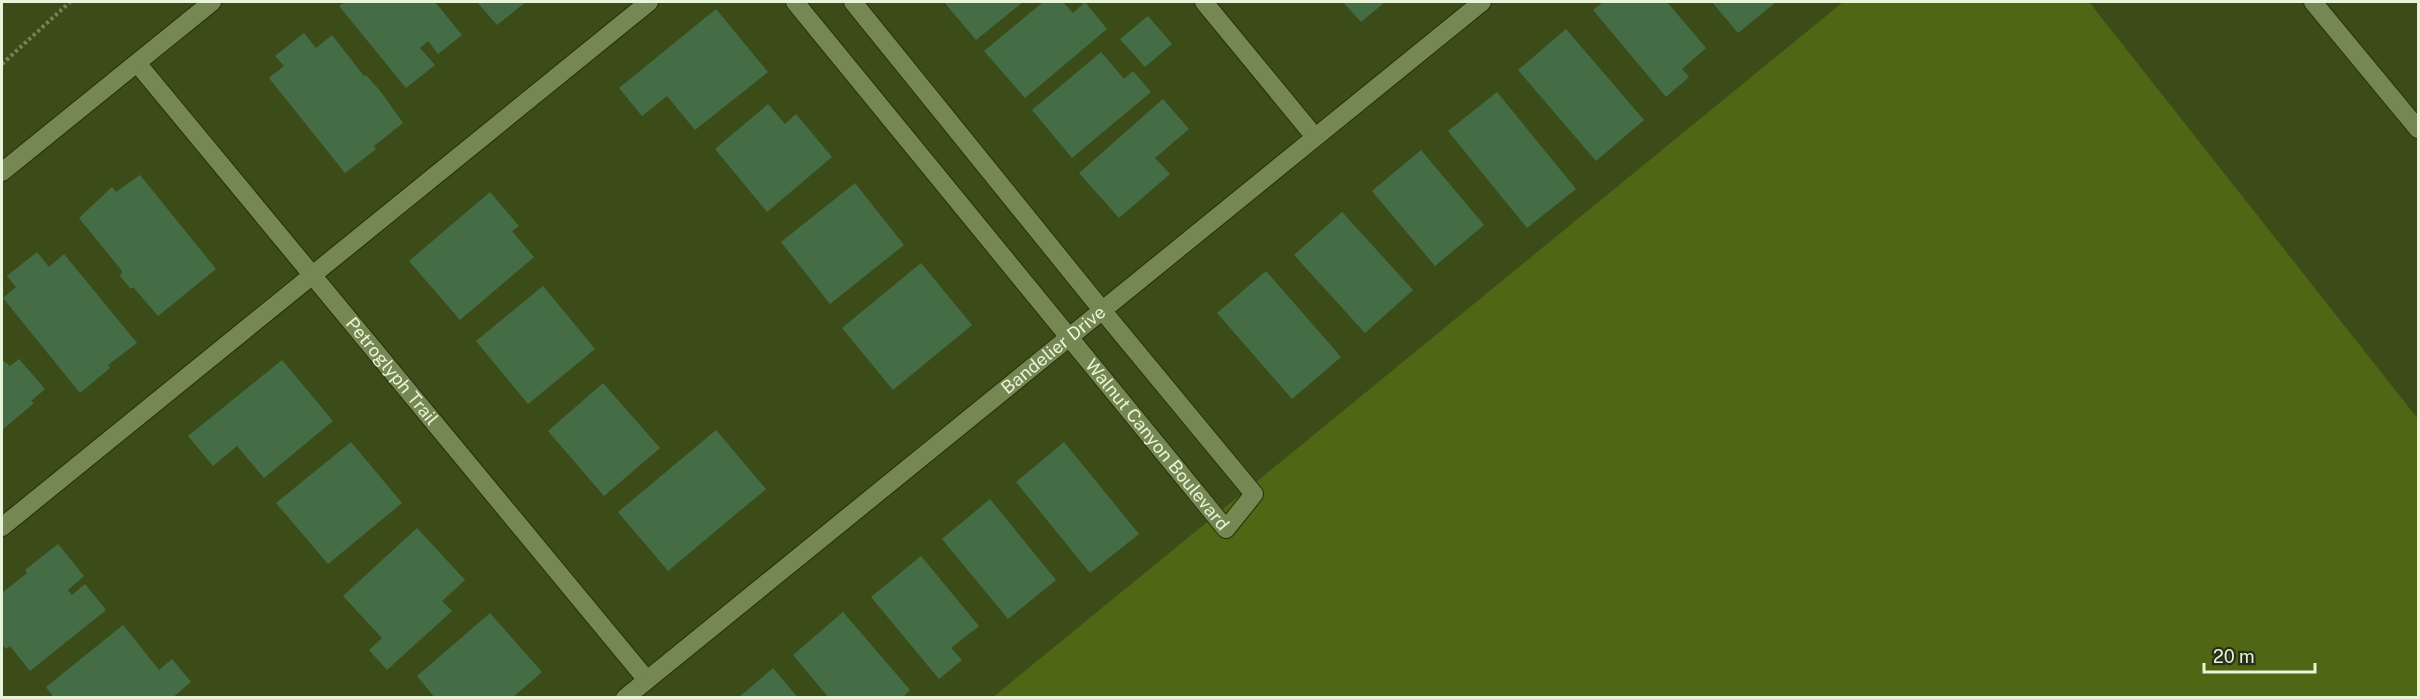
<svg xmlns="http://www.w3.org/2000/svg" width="2420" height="699" font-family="'Public Sans',sans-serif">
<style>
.green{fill:#4f6714}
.building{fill:#446d45}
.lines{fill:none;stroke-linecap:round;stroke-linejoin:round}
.minor-casing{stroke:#253109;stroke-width:20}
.path{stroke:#758358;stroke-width:4;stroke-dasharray:3 3;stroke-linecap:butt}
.minor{stroke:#758753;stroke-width:18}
.labels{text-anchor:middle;stroke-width:4.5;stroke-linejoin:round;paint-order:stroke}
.street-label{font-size:18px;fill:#e8f4d7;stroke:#272f19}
</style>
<rect width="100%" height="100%" fill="#3c4c19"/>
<path class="green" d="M1843,2h246l329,417v278l-1426,1z"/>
<g class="building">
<path d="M345,2h90l27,33 -24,19 -10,-13 -8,7 15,17 -29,23 -67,-82z"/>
<path d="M477,2h49l-29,23z"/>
<path d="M944,2h79l-47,38z"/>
<path d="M1043,2h20l10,11 12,-11 22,27 -82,69 -41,-47z"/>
<path d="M1343,2h42l-24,20z"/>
<path d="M1603,2h64l39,46 -24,21 7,8 -23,20 -73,-87z"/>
<path d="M1712,2h64l-38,31z"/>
<path d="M716,9l52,63 -73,58 -28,-34 -25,20 -23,-28z"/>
<path d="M1148,16l24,28 -27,23 -25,-28z"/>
<path d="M1566,29l78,91 -48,41 -78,-91z"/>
<path d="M304,33l12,15 16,-13 32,41 2,-1 15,17 22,31 -29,23 2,3 -31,24 -76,-95 15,-12 -9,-10z"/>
<path d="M1101,52l23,27 9,-8 18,21 -79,66 -40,-48z"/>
<path d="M1497,92l79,97 -49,39 -79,-97z"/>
<path d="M1163,99l26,30 -34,29 15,16 -51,44 -40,-45z"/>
<path d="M768,104l17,20 11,-10 36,43 -65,55 -52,-63z"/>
<path d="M1421,150l63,75 -49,41 -63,-75z"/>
<path d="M140,175l76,94 -58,47 -24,-28h-4l-10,-12 2,-5 -43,-53 33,-31 4,5z"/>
<path d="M855,183l49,62 -74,59 -49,-62z"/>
<path d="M490,192l29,34 -7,5 22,26 -74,63 -51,-59z"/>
<path d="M1342,212l71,78 -48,43 -71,-78z"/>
<path d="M37,252l12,15 15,-13 73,89 -29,22 2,3 -30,25 -77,-95 13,-11 -9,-11z"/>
<path d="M921,263l51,62 -79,65 -51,-62z"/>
<path d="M1266,271l75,86 -49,42 -75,-86z"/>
<path d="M543,286l52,63 -67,55 -52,-63z"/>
<path d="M19,359l26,30 -14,12 3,2 -32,27v-70l8,6z"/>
<path d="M282,360l51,61 -69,57 -27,-32 -24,20 -25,-30z"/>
<path d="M603,383l57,65 -56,48 -56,-65z"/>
<path d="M716,430l50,59 -98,82 -50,-59z"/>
<path d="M351,442l51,61 -74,61 -52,-61z"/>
<path d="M1064,442l75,92 -49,39 -74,-91z"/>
<path d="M990,499l66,81 -48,39 -66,-80z"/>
<path d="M417,528l48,52 -23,21 10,10 -65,59 -18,-20 13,-12 -39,-42z"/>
<path d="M58,544l26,32 -16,14 4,5 13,-11 21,26 -76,61 -20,-25 -4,3 -4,-5v-51l25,-20 -2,-3z"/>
<path d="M921,556l58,70 -28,22 11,12 -23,19 -68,-82z"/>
<path d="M843,612l67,78 -8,8h-73l-36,-43z"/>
<path d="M490,613l52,59 -30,26h-77l-18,-22z"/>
<path d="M123,625l36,45 13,-11 19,23 -19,16h-118l-8,-11z"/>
<path d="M773,668l25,30h-60z"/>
</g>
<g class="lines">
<g class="minor-casing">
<g id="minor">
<path id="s1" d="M795,2l431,527 28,-35 -152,-184 -249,-308"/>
<path d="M1204,2l111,135"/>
<path d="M2313,2l105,127"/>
<path id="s2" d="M137,63l510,617"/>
<path d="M2,172l210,-170"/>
<path d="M2,527l647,-525"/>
<path id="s3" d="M625,698l857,-696"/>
</g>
</g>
<path class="path" d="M2,64l68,-62"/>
<use href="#minor" class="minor"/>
</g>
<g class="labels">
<g class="street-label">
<text dy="6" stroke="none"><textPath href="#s3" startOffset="552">Bandelier Drive</textPath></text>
<text dy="6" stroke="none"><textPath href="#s2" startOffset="400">Petroglyph Trail</textPath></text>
<text dy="6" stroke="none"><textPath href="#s1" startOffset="572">Walnut Canyon Boulevard</textPath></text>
</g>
</g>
<rect width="2420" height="699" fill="none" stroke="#e8f4d7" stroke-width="6"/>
<path d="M2204 663v9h111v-9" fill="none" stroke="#e8f4d7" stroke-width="3"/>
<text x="2213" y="663" font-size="18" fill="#e8f4d7" stroke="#272f19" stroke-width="4.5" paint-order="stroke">20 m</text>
</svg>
